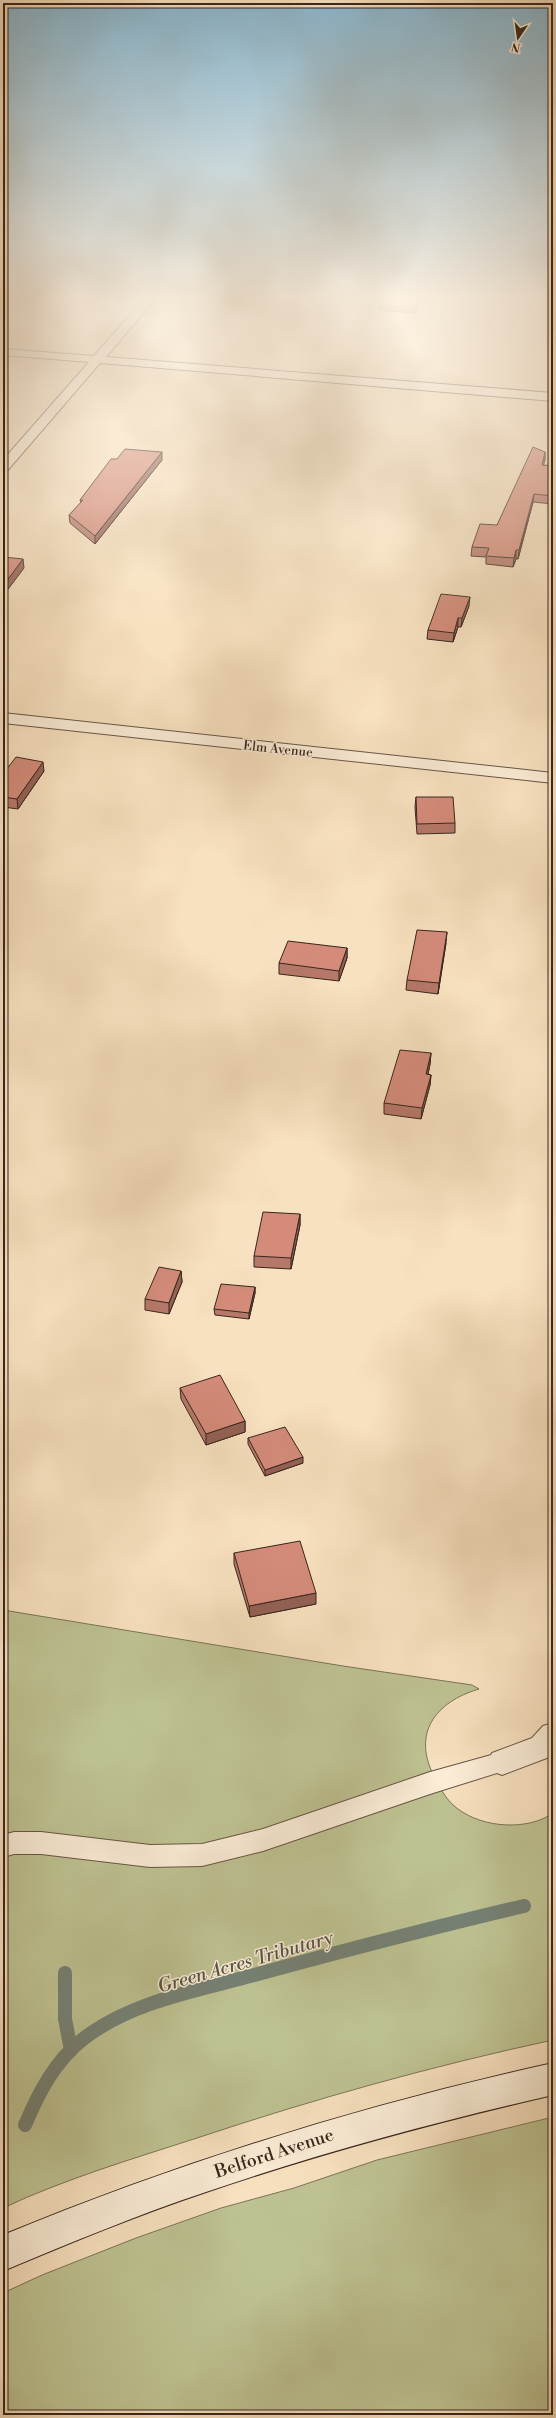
<svg xmlns="http://www.w3.org/2000/svg" width="556" height="2418" font-family="'Libre Bodoni',serif">
<style>
.green{fill:#bec292;stroke:#7b7457}
.lines{fill:none;stroke-linecap:round;stroke-linejoin:round}
.stream{stroke:#758174;stroke-width:14}
.service-casing{stroke:#685545;stroke-width:2}
.minor-casing{stroke:#685545;stroke-width:2}
.secondary-casing{stroke:#38261c;stroke-width:2}
.service{fill:#faecd6;fill-rule:evenodd}
.minor{fill:#faecd6;fill-rule:evenodd}
.secondary{fill:#faecd6;fill-rule:evenodd}
.wall{fill:#b67869;stroke:#38261c}
.shaded-wall{fill:#946155;stroke:#38261c}
.building{fill:#d48b7a;stroke:#38261c}
.labels{text-anchor:middle;stroke-width:3;stroke-linejoin:round;paint-order:stroke}
.far-street-label{font-size:13px;fill:#38261c;stroke:#faecd6}
.near-street-label{font-size:18px;fill:#38261c;stroke:#faecd6}
.near-water-label{font-size:19px;font-style:italic;fill:#565448;stroke:#faecd6}
</style>
<rect width="100%" height="100%" fill="#f8e1c0"/>
<filter id="stains"><feTurbulence type="fractalNoise" baseFrequency=".005" numOctaves="4"/><feColorMatrix values="0 0 0 0 .2 0 0 0 0 .09 0 0 0 0 .02 0 0 0 .5 -.17"/></filter>
<radialGradient id="worn" r=".72"><stop offset=".6" stop-color="#630" stop-opacity="0"/><stop offset="1" stop-color="#630" stop-opacity=".3"/></radialGradient>
<g class="green">
<path d="M3,1610l340,56 129,19 7,4c-44,13 -68,45 -44,89 6,12 12,23 23,31 25,19 70,22 95,4v227c-121,26 -239,59 -356,98 -65,21 -132,41 -194,70z"/>
<path d="M553,2117v298h-550v-122l39,-18 94,-37 85,-30 73,-20 83,-28z"/>
</g>
<g class="lines">
<g class="stream">
<path d="M65,1973v46l6,31"/>
<path d="M25,2125c14,-33 30,-64 58,-86 49,-38 117,-49 175,-65 88,-24 177,-47 266,-68"/>
</g>
<g class="service-casing">
<path id="service" d="M502,1752l8,3 4,7 -4,7 -80,25 -167,57 -61,15 -52,1 -109,-13h-27l-11,3v-22l11,-3h27l109,13 52,-1 61,-15 167,-57z"/>
</g>
<g class="minor-casing">
<g id="minor">
<path d="M146,297h11l-51,60 447,36v8l-453,-38 -93,108 -4,1v-12l86,-98 -86,-7v-6l91,7z"/>
<path d="M3,713l550,60v10l-550,-60z"/>
<path d="M553,1723l-1,33 -50,19 -10,-4 -4,-9 4,-9 40,-15 11,-12z"/>
</g>
</g>
<g class="secondary-casing">
<path id="secondary" d="M553,2063v32c-117,27 -233,58 -347,97 -69,23 -136,51 -203,79v-36c179,-74 361,-130 550,-172z"/>
</g>
<use href="#service" class="service"/>
<use href="#minor" class="minor"/>
<use href="#secondary" class="secondary"/>
</g>
<g class="wall">
<path d="M265,297h36l-6,10 -30,-3z"/>
<path d="M385,297h37l-7,16 -36,-3v-4z"/>
<path d="M545,452v8l-2,5 10,1v38l-20,-2 -15,57h-2l-3,8 -27,-3v-7l-15,-1 1,-9 25,-22z"/>
<path d="M117,459l45,1 -67,84 -25,-21 -1,-8 12,-12 -1,-3z"/>
<path d="M469,606l-8,21h-3l-5,15 -26,-3 1,-9z"/>
<path d="M44,771l-26,38 -15,-2v-33z"/>
<path d="M416,797l39,26v10l-38,1 -2,-27z"/>
<path d="M446,943l-8,51 -32,-4 1,-10z"/>
<path d="M347,948v10l-8,23 -60,-7v-11z"/>
<path d="M431,1053l-1,11 -2,10 3,1 -1,10 -9,34 -37,-5v-11z"/>
<path d="M300,1214v11l-9,44 -37,-2v-11z"/>
<path d="M181,1271l1,11 -13,32 -24,-4v-11z"/>
<path d="M255,1287v6l-6,26 -34,-4 -1,-6z"/>
<path d="M180,1388l65,33v11l-39,13 -25,-46z"/>
<path d="M248,1438l55,25 -38,13 -17,-32z"/>
<path d="M234,1553l82,51 -66,13 -16,-53z"/>
</g>
<g class="shaded-wall">
<path d="M296,297h5l-6,10v-8z"/>
<path d="M421,297h1l-7,16v-4z"/>
<path d="M162,452v8l-67,84v-8z"/>
<path d="M545,452v8l-4,14 1,-9z"/>
<path d="M534,494l-1,8 -15,57 1,-9z"/>
<path d="M516,550v9l-3,8 1,-9z"/>
<path d="M23,559l1,9 -21,28v-10z"/>
<path d="M470,597l-1,9 -8,21 1,-9z"/>
<path d="M458,618v9l-5,15 1,-9z"/>
<path d="M43,762l1,9 -26,38 -1,-10z"/>
<path d="M447,932l-1,11 -8,51 1,-11z"/>
<path d="M347,948v10l-8,23v-10z"/>
<path d="M431,1053l-1,11 -4,21v-11z"/>
<path d="M431,1075l-1,10 -9,34 1,-11z"/>
<path d="M300,1214v11l-9,44v-11z"/>
<path d="M181,1271l1,11 -13,32v-11z"/>
<path d="M255,1287v6l-6,26v-6z"/>
<path d="M245,1421v11l-39,13v-11z"/>
<path d="M303,1457v6l-38,13v-6z"/>
<path d="M316,1593v11l-66,13 -1,-11z"/>
</g>
<g class="building">
<path d="M271,297h25l-1,2z"/>
<path d="M385,297h36l-6,12 -36,-3z"/>
<path d="M533,447l12,5 -3,13 11,1v30l-19,-2 -15,56h-3l-2,8 -28,-2 3,-8 -17,-1 8,-23 17,1z"/>
<path d="M125,449l37,3 -67,84 -26,-21 14,-15h-3l31,-41h6z"/>
<path d="M3,557l20,2 -20,27z"/>
<path d="M441,594l29,3 -8,21h-4l-4,15 -26,-3z"/>
<path d="M16,757l27,5 -26,37 -14,-2v-23z"/>
<path d="M416,797h37l2,26 -38,1z"/>
<path d="M417,930l30,2 -8,51 -32,-3z"/>
<path d="M288,941l59,7 -8,23 -60,-8z"/>
<path d="M400,1050l31,3 -5,21 5,1 -9,33 -38,-5z"/>
<path d="M263,1212l37,2 -9,44 -37,-2z"/>
<path d="M159,1267l22,4 -12,32 -24,-4z"/>
<path d="M221,1284l34,3 -6,26 -35,-4z"/>
<path d="M220,1375l25,46 -39,13 -26,-46z"/>
<path d="M285,1427l18,30 -38,13 -17,-32z"/>
<path d="M300,1541l16,52 -67,13 -15,-53z"/>
</g>
<linearGradient id="sky" x2="0" y2="1"><stop stop-color="#8ab8d1"/><stop offset="0.47" stop-color="#fcf2e3"/><stop offset="1" stop-color="#fcf2e3" stop-opacity="0"/></linearGradient>
<rect width="556" height="636" fill="url(#sky)"/>
<g class="labels">
<g class="far-street-label">
<text transform="translate(278 748) rotate(6)" y="5">Elm Avenue</text>
</g>
<g class="near-street-label">
<text transform="translate(274 2153) rotate(-18)" y="6">Belford Avenue</text>
</g>
<g class="near-water-label">
<text transform="translate(245 1961) rotate(-16)" y="7">Green Acres Tributary</text>
</g>
</g>
<rect width="556" height="2418" fill="none" stroke="#f8e1c0" stroke-width="16"/>
<rect x="4" y="4" width="548" height="2410" fill="none" stroke="#38261c" stroke-width="2"/>
<rect x="8" y="8" width="540" height="2402" fill="none" stroke="#38261c"/>
<g transform="translate(518 38) rotate(193)" stroke="#faecd6" stroke-width="3" paint-order="stroke">
<path d="M0-3L7 15L0 10L-7 15Z" fill="#38261c"/>
<text y="-6" font-size="11" font-weight="bold" text-anchor="middle" fill="#38261c">N</text>
</g>
<rect width="100%" height="100%" filter="url(#stains)"/>
<rect width="100%" height="100%" fill="url(#worn)"/>
</svg>
